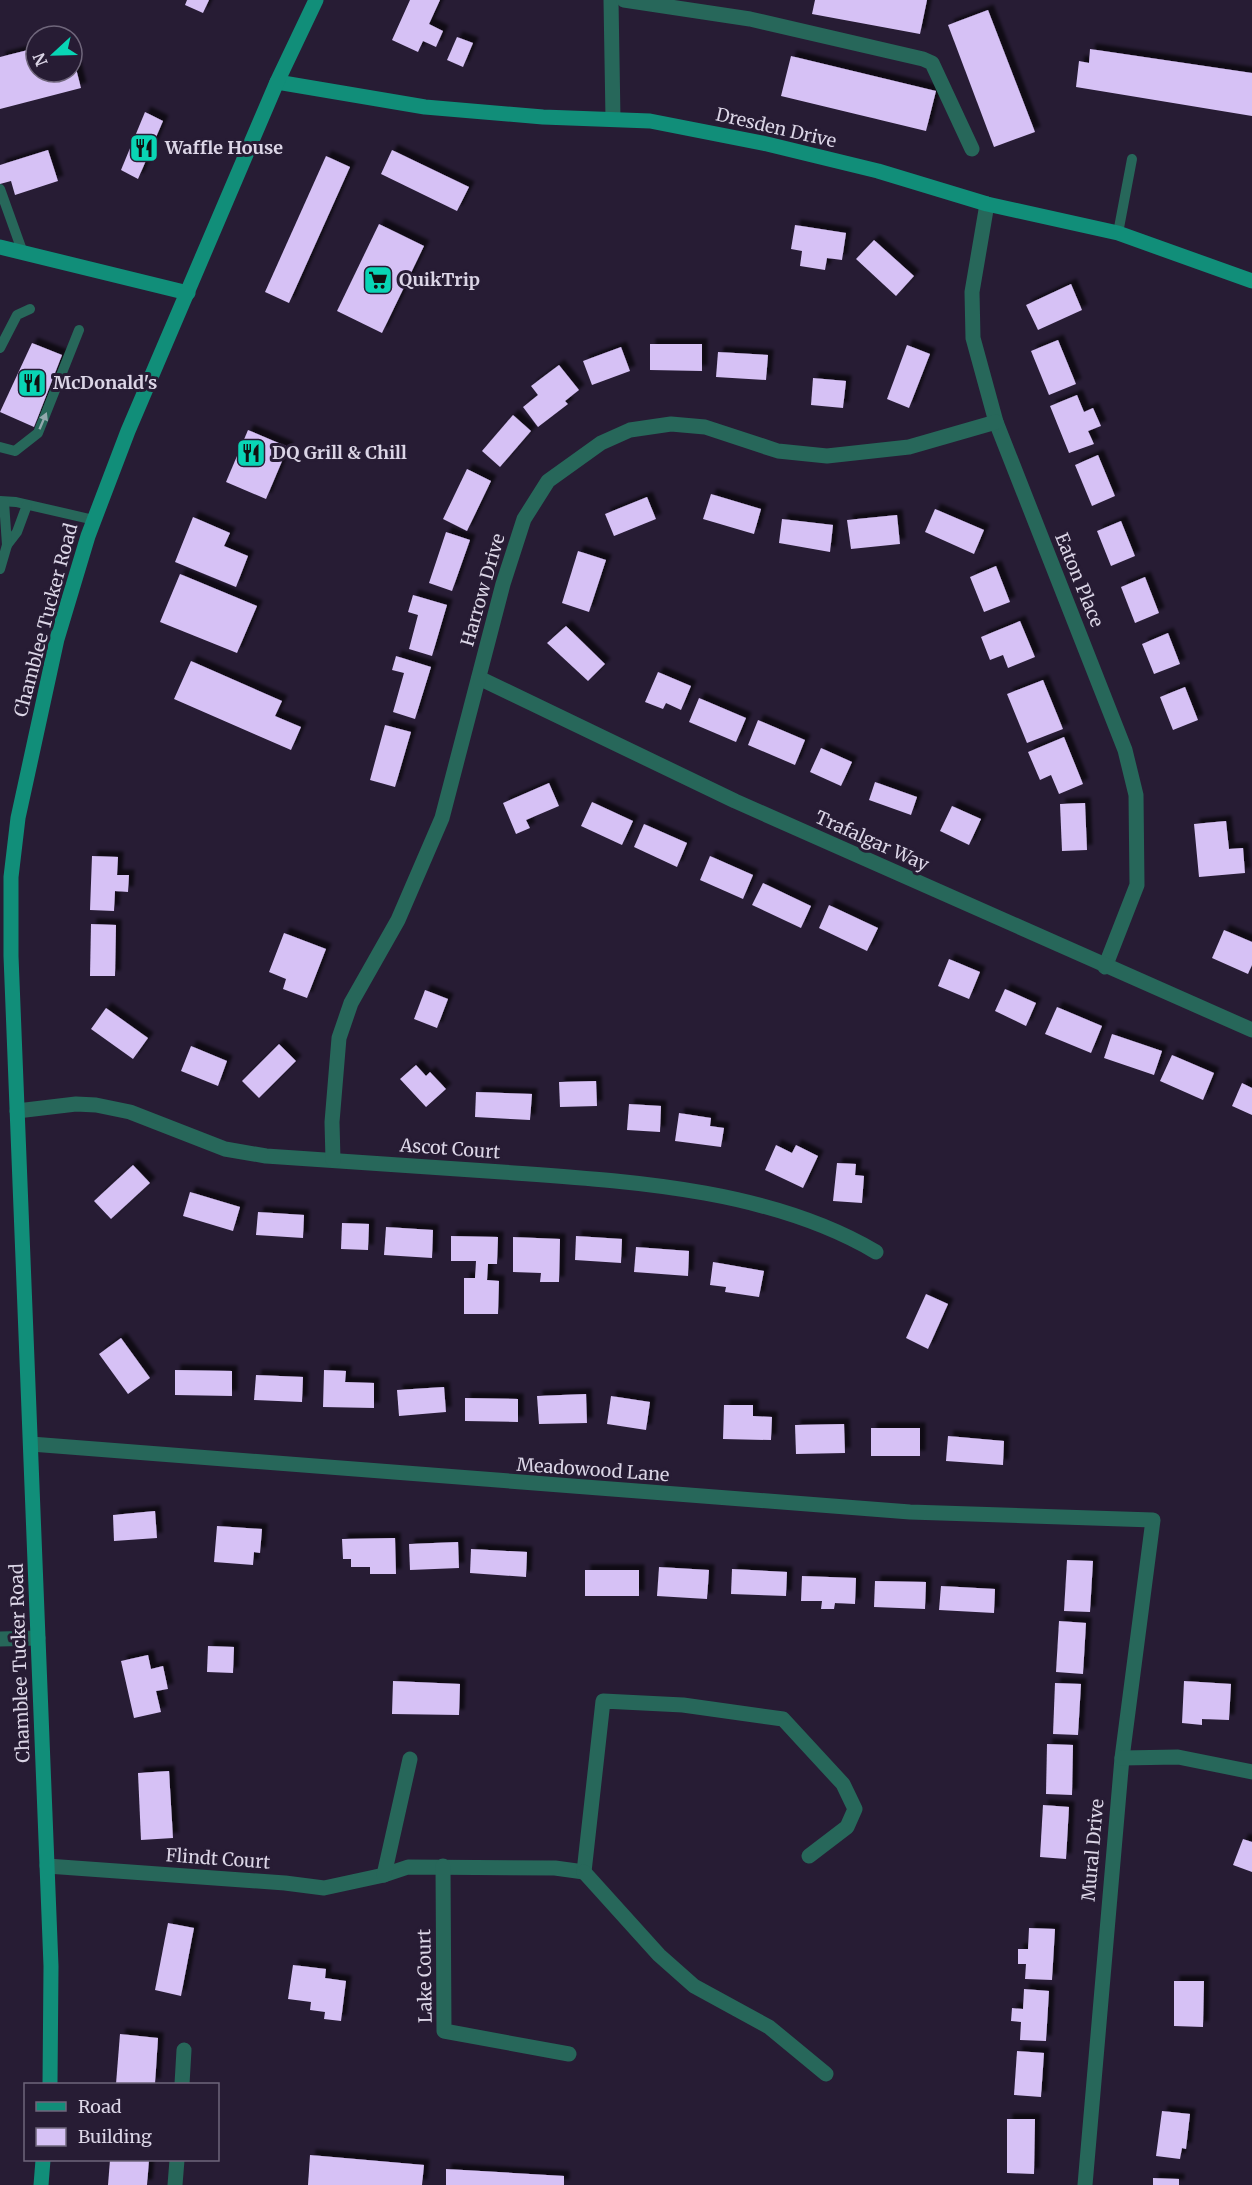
<svg xmlns="http://www.w3.org/2000/svg" width="1252" height="2185" font-family="Merriweather,serif">
<style>
.building{fill:#d6c1f5;filter:url(#shadow)}
.lines{fill:none;stroke-linecap:round;stroke-linejoin:round}
.lane{stroke:#27675a;stroke-width:10}
.street{stroke:#27675a;stroke-width:15}
.secondary{stroke:#118e79;stroke-width:15}
.oneway{fill:#93a9ae}
.labels{text-anchor:middle;stroke-width:6;stroke-linejoin:round;paint-order:stroke}
.street-label{font-size:18px;fill:#dbd5e6;stroke:#271c34}
.poi-label{font-size:18px;font-weight:bold;fill:#dbd5e6;stroke:#271c34;text-anchor:start}
</style>
<defs>
<filter id="shadow"><feDropShadow dx="5.5" dy="-5.5" stdDeviation="1.5" flood-color="#0009"/></filter>
</defs>
<rect width="100%" height="100%" fill="#271c34"/>
<g class="building">
<path d="M187,0h22l-6,13 -18,-8z"/>
<path d="M410,0h30l-11,24 14,7 -7,16 -13,-6 -5,11 -26,-12z"/>
<path d="M815,0h112l-7,34 -108,-20z"/>
<path d="M988,10l47,122 -41,15 -46,-122z"/>
<path d="M457,37l16,6 -10,24 -16,-7z"/>
<path d="M36,48v24h36l1,-15 8,31 -81,21v-52z"/>
<path d="M1090,49l162,24v43l-176,-29 3,-26 10,2z"/>
<path d="M791,56l145,35 -10,40 -145,-35z"/>
<path d="M145,112l18,9 -25,58 -17,-9z"/>
<path d="M48,150l10,31 -43,14 -4,-14 -11,3v-19z"/>
<path d="M392,150l77,37 -12,24 -76,-37z"/>
<path d="M326,156l24,11 -61,136 -24,-11z"/>
<path d="M379,224l45,22 -42,87 -45,-22z"/>
<path d="M795,225l51,8 -4,27 -15,-2 -2,12 -25,-4 2,-15 -11,-2z"/>
<path d="M874,240l40,36 -18,20 -40,-37z"/>
<path d="M1071,284l11,26 -44,20 -12,-25z"/>
<path d="M1058,340l18,44 -27,11 -18,-44z"/>
<path d="M32,343l30,12 -28,72 -34,-15z"/>
<path d="M650,344h52v27l-52,-1z"/>
<path d="M907,345l23,9 -21,54 -22,-9z"/>
<path d="M621,347l9,24 -38,14 -9,-24z"/>
<path d="M718,352l50,3 -2,25 -50,-3z"/>
<path d="M559,365l20,25 -14,11 3,3 -30,23 -15,-20 15,-12 -7,-9z"/>
<path d="M813,378l33,3 -3,27 -32,-3z"/>
<path d="M1077,395l7,17 9,-4 8,18 -13,5 6,13 -25,9 -19,-47z"/>
<path d="M513,415l18,16 -31,36 -18,-16z"/>
<path d="M248,430l40,17 -22,52 -40,-17z"/>
<path d="M1098,455l17,41 -23,10 -17,-41z"/>
<path d="M467,469l24,12 -24,50 -24,-12z"/>
<path d="M711,494l50,15 -7,25 -51,-15z"/>
<path d="M647,497l9,22 -42,17 -9,-22z"/>
<path d="M935,509l49,21 -10,24 -49,-22z"/>
<path d="M897,515l3,29 -49,5 -4,-29z"/>
<path d="M193,517l37,16 -6,13 24,10 -12,31 -61,-25z"/>
<path d="M782,519l51,6 -3,27 -51,-9z"/>
<path d="M1121,521l14,35 -24,10 -14,-35z"/>
<path d="M446,532l24,8 -18,51 -23,-8z"/>
<path d="M578,551l28,9 -17,52 -27,-9z"/>
<path d="M996,566l14,36 -26,10 -14,-35z"/>
<path d="M180,574l77,32 -20,47 -77,-31z"/>
<path d="M1145,577l14,36 -24,10 -14,-36z"/>
<path d="M413,595l34,10 -15,51 -23,-7 9,-34 -10,-3z"/>
<path d="M1020,621l15,36 -27,11 -5,-13 -13,5 -9,-23z"/>
<path d="M566,626l39,38 -17,17 -41,-38z"/>
<path d="M1168,633l12,31 -26,10 -12,-30z"/>
<path d="M396,656l35,11 -16,52 -22,-7 11,-39 -12,-3z"/>
<path d="M191,661l91,40 -7,15 26,11 -10,23 -117,-51z"/>
<path d="M658,672l33,14 -10,24 -15,-7 -3,6 -18,-7z"/>
<path d="M1043,680l20,49 -36,14 -20,-49z"/>
<path d="M1185,687l13,33 -25,10 -13,-33z"/>
<path d="M699,698l47,20 -10,24 -47,-20z"/>
<path d="M758,720l47,20 -10,25 -47,-20z"/>
<path d="M385,725l26,7 -16,55 -25,-7z"/>
<path d="M1064,737l19,47 -24,10 -8,-19 -11,5 -12,-28z"/>
<path d="M821,748l31,14 -11,24 -31,-14z"/>
<path d="M875,782l42,15 -6,18 -42,-15z"/>
<path d="M549,783l10,23 -33,14 4,8 -14,6 -13,-31z"/>
<path d="M592,802l41,19 -11,24 -41,-19z"/>
<path d="M1085,803l2,47 -25,1 -2,-47z"/>
<path d="M952,806l29,13 -12,26 -29,-14z"/>
<path d="M1226,821l3,28 14,-1 2,25 -46,4 -5,-53z"/>
<path d="M644,824l43,19 -10,24 -43,-20z"/>
<path d="M92,856l26,1 -1,18h12l-1,17 -13,-1 -1,20 -24,-1z"/>
<path d="M710,856l43,19 -10,24 -43,-19z"/>
<path d="M763,883l48,23 -10,22 -49,-23z"/>
<path d="M829,905l49,23 -11,23 -48,-23z"/>
<path d="M91,924l25,1 -1,51h-25z"/>
<path d="M1224,930l28,12v23l-4,9 -36,-16z"/>
<path d="M284,933l42,16 -19,49 -24,-9 3,-10 -17,-7z"/>
<path d="M949,959l31,13 -11,27 -31,-13z"/>
<path d="M1005,989l31,14 -10,23 -31,-15z"/>
<path d="M425,990l23,9 -11,29 -23,-9z"/>
<path d="M1057,1007l45,19 -11,27 -46,-19z"/>
<path d="M106,1008l42,30 -15,21 -42,-30z"/>
<path d="M1112,1034l50,17 -8,24 -50,-17z"/>
<path d="M279,1044l17,17 -37,37 -17,-17z"/>
<path d="M191,1046l36,15 -9,25 -37,-15z"/>
<path d="M1172,1055l42,18 -11,27 -43,-19z"/>
<path d="M416,1065l10,11 4,-4 16,17 -20,18 -26,-28z"/>
<path d="M596,1081l1,25 -37,1 -1,-25z"/>
<path d="M1242,1083l10,5v27l-20,-9z"/>
<path d="M476,1092l56,2 -2,26 -55,-3z"/>
<path d="M629,1104l32,2 -1,26 -33,-2z"/>
<path d="M679,1113l32,5 -1,8 14,2 -3,19 -46,-6z"/>
<path d="M776,1145l16,8 4,-8 22,11 -15,32 -38,-18z"/>
<path d="M837,1163l19,1 -1,11 9,1 -2,27 -29,-2z"/>
<path d="M133,1165l17,18 -39,36 -17,-18z"/>
<path d="M190,1192l50,15 -7,24 -50,-15z"/>
<path d="M258,1212l46,3 -1,23 -47,-3z"/>
<path d="M342,1223l27,1 -1,26 -27,-1z"/>
<path d="M386,1227l47,3 -1,28 -48,-3z"/>
<path d="M451,1236l47,1 -1,27h-9l-1,16 12,1 -1,33h-34v-36h11l1,-17h-25z"/>
<path d="M576,1236l46,3 -1,24 -46,-3z"/>
<path d="M513,1237l47,2 -1,43h-19l1,-9 -28,-1z"/>
<path d="M636,1247l53,4 -1,25 -54,-4z"/>
<path d="M713,1262l51,9 -5,26 -34,-5 1,-5 -16,-2z"/>
<path d="M926,1294l22,10 -20,45 -22,-11z"/>
<path d="M121,1338l29,40 -22,16 -29,-40z"/>
<path d="M175,1370l57,1v25l-57,-1z"/>
<path d="M324,1370l22,1 -1,11 29,1v25l-51,-1z"/>
<path d="M256,1375l47,2 -1,25 -48,-2z"/>
<path d="M444,1387l2,25 -47,4 -2,-26z"/>
<path d="M586,1394l1,29 -48,1 -2,-28z"/>
<path d="M611,1396l39,6 -4,28 -39,-6z"/>
<path d="M465,1398l53,1v23l-53,-1z"/>
<path d="M724,1405h29v11l19,1 -1,23 -48,-1z"/>
<path d="M844,1424l1,29 -49,1 -1,-29z"/>
<rect x="871" y="1428" width="49" height="28"/>
<path d="M948,1436l56,5 -1,24 -57,-4z"/>
<path d="M155,1511l2,27 -43,3 -1,-26z"/>
<path d="M217,1526l45,3 -2,24 -6,-1 -1,13 -39,-3z"/>
<path d="M395,1538l1,36h-26v-7h-19v-8h-8l-1,-20z"/>
<path d="M458,1542l1,26 -49,2 -1,-26z"/>
<path d="M471,1549l56,3 -1,25 -56,-4z"/>
<path d="M1067,1560l26,1 -3,51 -26,-1z"/>
<path d="M659,1567l50,3 -2,29 -50,-3z"/>
<path d="M732,1569l55,3 -1,24 -55,-2z"/>
<rect x="585" y="1570" width="54" height="26"/>
<path d="M802,1576l54,2 -1,26 -20,-1 -1,6h-13l1,-8h-21z"/>
<path d="M875,1581l51,1 -1,27 -51,-2z"/>
<path d="M941,1586l54,3 -1,24 -55,-3z"/>
<path d="M1059,1621l27,2 -3,51 -27,-2z"/>
<path d="M208,1646l26,1 -1,26 -26,-1z"/>
<path d="M148,1655l3,14 12,-3 5,23 -12,2 5,21 -27,6 -13,-57z"/>
<path d="M393,1681l67,3 -1,31 -67,-1z"/>
<path d="M1184,1681l47,3 -2,36 -27,-1v6l-20,-2z"/>
<path d="M1055,1683l26,1 -3,51 -25,-1z"/>
<path d="M1047,1744l26,1 -1,50 -26,-1z"/>
<path d="M169,1771l4,67 -32,2 -3,-67z"/>
<path d="M1043,1805l26,2 -3,52 -26,-2z"/>
<path d="M1243,1839l9,3v30l-19,-7z"/>
<path d="M168,1923l26,5 -13,68 -26,-6z"/>
<path d="M1029,1928l26,1 -3,51 -27,-1 1,-15h-8v-15h10z"/>
<path d="M293,1965l33,4 -1,9 21,3 -5,40 -17,-2 1,-7 -15,-2 1,-8 -23,-3z"/>
<path d="M1174,1981h30l-1,46 -29,-1z"/>
<path d="M1024,1989l25,2 -3,50 -26,-1 1,-18 -10,-1 1,-13 11,1z"/>
<path d="M120,2034l38,4 -3,46h-39z"/>
<path d="M1017,2051l27,2 -3,44 -27,-2z"/>
<path d="M1162,2111l28,3 -4,35 -4,-1 -2,11 -24,-3z"/>
<path d="M1007,2119h28l-1,55 -27,-1z"/>
<path d="M310,2155l114,10 -2,20h-114z"/>
<path d="M110,2160h39l-2,25h-39z"/>
<path d="M446,2169l118,7v9h-118z"/>
<path d="M1153,2178l26,1v6h-26z"/>
</g>
<g class="lines">
<g class="lane">
<path d="M0,189l23,64"/>
<path d="M1118,233l14,-74"/>
<path d="M0,348l17,-33 13,-6"/>
<path d="M0,447l15,4 23,-18 41,-103"/>
<path d="M0,501l16,1 78,18"/>
<path d="M7,545l10,-13 10,-27"/>
<path d="M0,569l7,-24 -3,-43"/>
</g>
<g class="street">
<path d="M611,0l2,119"/>
<path d="M624,0l126,19 173,40 9,4 40,86"/>
<path d="M987,204l-15,88 1,46 23,84 129,328 11,45 1,90 -32,82"/>
<path d="M479,678l256,123 517,229"/>
<path d="M17,1111l59,-7 20,1 34,7 95,37 41,7c79,5 157,11 236,16 123,9 266,16 374,80"/>
<path d="M333,1160l-1,-38 7,-84 12,-35 47,-83 44,-102 61,-234 21,-65 24,-38 53,-38 29,-13 41,-6 34,3 73,24 49,5 82,-9 87,-25"/>
<path d="M31,1444l879,68 243,8 -31,238 -37,427"/>
<path d="M0,1639l38,-1"/>
<path d="M1122,1758l56,-1 74,15"/>
<path d="M47,1866l238,17 39,5 60,-13 24,-8 147,1 29,4"/>
<path d="M443,1866l1,165 125,23"/>
<path d="M584,1872l19,-171 80,4 100,14 60,65 12,25 -8,18 -38,29"/>
<path d="M584,1872l75,83 35,31 75,41 57,47"/>
<path d="M384,1875l26,-116"/>
<path d="M182,2084l2,-34"/>
<path d="M175,2185l2,-25"/>
</g>
<g class="secondary">
<path d="M277,82l148,25 118,10 107,4 117,23 111,27 109,33 131,29 134,48"/>
<path d="M0,247l188,46"/>
<path d="M50,2084l1,-118 -40,-1010v-79l7,-59 39,-179 31,-103 40,-105 149,-349 39,-82"/>
<path d="M41,2185l2,-25"/>
</g>
</g>
<defs><path id="oneway-solid" d="M-6-.8H1V-3.2L6.5 0L1 3.2V.8H-6Z" transform="scale(1.5)"/></defs>
<use class="oneway" href="#oneway-solid" transform="translate(43 421) rotate(-67)"/>
<defs>
<g id="restaurant-square" transform="scale(1.5)"><rect x="-9" y="-9" width="18" height="18" rx="4" fill="#09d5b5" stroke="#271c34"/><path d="M-5-6h1v4h1v-4h1v4h1v-4h1v5L-1.5 .5V6h-2V.5L-5-1ZM5-6V6H3V1.5H1.5Q1.5-4 5-6Z" fill="#111"/></g>
<g id="supermarket-square" transform="scale(1.5)"><rect x="-9" y="-9" width="18" height="18" rx="4" fill="#09d5b5" stroke="#271c34"/><path d="M-6-5.5h2.5l.6 2H6L4.5 2H-2.5L-4.4-4H-6ZM-1.5 3.2a1.3 1.3 0 1 0 .1 0ZM3 3.2a1.3 1.3 0 1 0 .1 0Z" fill="#111"/></g>
</defs>
<g fill-rule="evenodd">
<use href="#restaurant-square" x="144" y="148"/>
<use href="#supermarket-square" x="378" y="280"/>
<use href="#restaurant-square" x="32" y="383"/>
<use href="#restaurant-square" x="251" y="453"/>
</g>
<g class="labels">
<g class="street-label">
<text transform="translate(776 128) rotate(13)" y="6">Dresden Drive</text>
<text transform="translate(1079 580) rotate(68)" y="6">Eaton Place</text>
<text transform="translate(483 590) rotate(-74)" y="6">Harrow Drive</text>
<text transform="translate(46 620) rotate(-75)" y="6">Chamblee Tucker Road</text>
<text transform="translate(872 841) rotate(24)" y="6">Trafalgar Way</text>
<text transform="translate(450 1149) rotate(4)" y="6">Ascot Court</text>
<text transform="translate(593 1470) rotate(4)" y="6">Meadowood Lane</text>
<text transform="translate(20 1663) rotate(-92)" y="6">Chamblee Tucker Road</text>
<text transform="translate(1093 1850) rotate(-85)" y="6">Mural Drive</text>
<text transform="translate(218 1859) rotate(4)" y="6">Flindt Court</text>
<text transform="translate(425 1976) rotate(-91)" y="6">Lake Court</text>
</g>
<g class="poi-label">
<text x="165" y="154">Waffle House</text>
<text x="399" y="286">QuikTrip</text>
<text x="53" y="389">McDonald's</text>
<text x="272" y="459">DQ Grill &amp; Chill</text>
</g>
</g>
<rect x="24" y="2083" width="195" height="78" fill="#271c34" stroke="#6f667b" stroke-width="1.5"/>
<rect x="36" y="2102" width="30" height="9" fill="#118e79" stroke="#6f667b" stroke-width="1.5"/>
<text x="78" y="2113" font-size="18" fill="#dbd5e6">Road</text>
<rect x="36" y="2128" width="30" height="18" fill="#d6c1f5" stroke="#6f667b" stroke-width="1.5"/>
<text x="78" y="2143" font-size="18" fill="#dbd5e6">Building</text>
<g transform="translate(54 54) rotate(248)"><circle r="28" fill="#271c34" stroke="#6f667b" stroke-width="1.5"/>
<path d="M0-4.5L10 22L0 15L-10 22Z" fill="#09d5b5"/>
<text y="-9" font-size="16" font-weight="bold" text-anchor="middle" fill="#dbd5e6">N</text>
</g>
</svg>
